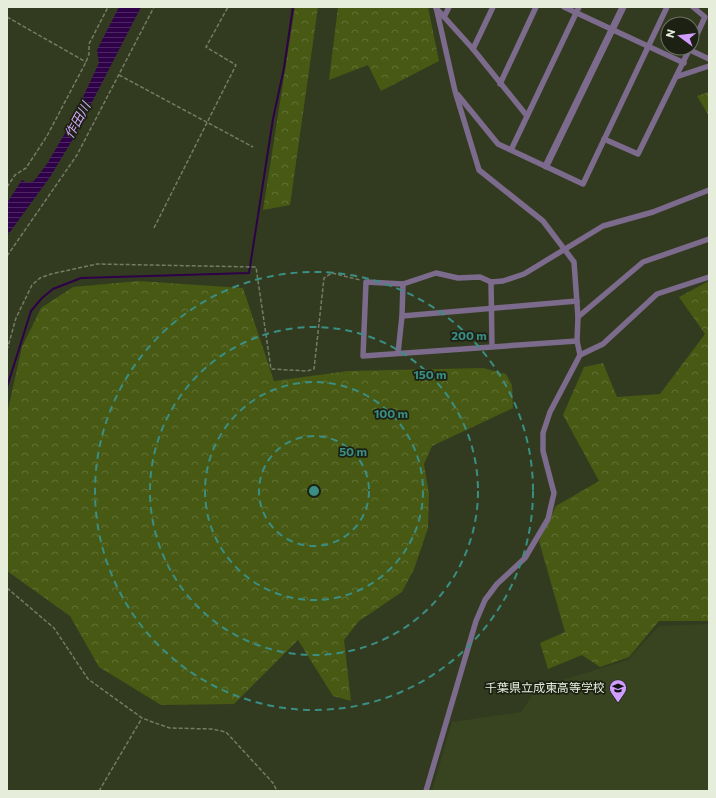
<svg xmlns="http://www.w3.org/2000/svg" width="716" height="798" font-family="Commissioner,'Noto Sans JP',sans-serif">
<style>
.built{fill:#38431f}
.forest{fill:url(#forest-crowns)}
.water{fill:url(#water-rules)}
.lines{fill:none;stroke-linecap:round;stroke-linejoin:round}
.stream{stroke:#2e0149;stroke-width:2}
.path{stroke:#747c64;stroke-width:1.5;stroke-dasharray:4 2;stroke-linecap:butt}
.minor{stroke:#7c6b8c;stroke-width:5.5}
.tertiary{stroke:#7c6b8c;stroke-width:7}
.ring{fill:none;stroke:#3a8e84;stroke-width:2;stroke-dasharray:7 5}
.labels{text-anchor:middle;stroke-width:3.5;stroke-linejoin:round;paint-order:stroke}
.poi-label{font-size:12px;fill:#e6eddb;stroke:#1c2114;text-anchor:end}
.water-label{font-size:13px;font-style:italic;fill:#d4a9fa;stroke:#1c2114}
.centre{fill:#3a8e84;stroke:#1c2114;stroke-width:2}
.ring-label{font-size:12px;text-anchor:middle;font-weight:bold;fill:#3a8e84;stroke:#1c2114;stroke-width:3.5;stroke-linejoin:round;paint-order:stroke}
</style>
<defs>
<pattern id="forest-crowns" width="20" height="18" patternUnits="userSpaceOnUse"><rect width="20" height="18" fill="#475913"/><path d="M2 6a3 3 0 1 1 6 0M12 15a3 3 0 1 1 6 0" fill="none" stroke="#627135"/></pattern>
<pattern id="water-rules" width="6" height="5" patternUnits="userSpaceOnUse"><rect width="6" height="5" fill="#2e0149"/><path d="M0 2.5h6" fill="none" stroke="#4c2663"/></pattern>
</defs>
<rect width="100%" height="100%" fill="#323b1f"/>
<path class="built" d="M709,624v167h-277l20,-69 69,-10 12,-18 16,-10 79,-24 31,-34z"/>
<g class="forest">
<path d="M295,7h23l-28,198 -27,5z"/>
<path d="M338,7h90l11,54 -58,30 -13,-26 -39,15z"/>
<path d="M709,92v24l-12,-20z"/>
<path d="M138,281l105,7 31,93 74,-10 135,-3 23,6 6,11 1,23 -81,38 -8,18 5,30 -1,34 -14,41 -12,23 -43,29 -15,19 7,61 -18,-5 -35,-56 -64,64 -73,1 -62,-38 -29,-51 -63,-45v-157l15,-67 19,-39 32,-21z"/>
<path d="M709,281v340h-50l-30,36 -29,10 -18,-12 -34,14 -8,-26 25,-11 -26,-91 17,-35 43,-25 -36,-66 21,-48 19,-4 14,34 43,-3 45,-60 -26,-37z"/>
</g>
<path class="water" d="M119,7h22l-68,132 -23,38 -43,59v-33l15,-23 5,3 7,-2 13,-17 24,-41 28,-60 -2,-13z"/>
<g class="lines">
<path class="stream" d="M7,387l24,-76 11,-13 11,-9 28,-11 168,-5 24,-154 11,-51 9,-61"/>
<g class="path">
<path d="M7,17l79,45"/>
<path d="M119,75l134,72"/>
<path d="M7,187l8,-12 11,-7 21,-32 39,-74 3,-8v-10l19,-37"/>
<path d="M154,228l82,-163 -30,-18 22,-40"/>
<path d="M7,256l70,-101 77,-148"/>
<path d="M7,350l9,-32 16,-33 8,-7 11,-4 46,-10 159,3 15,102 36,2 7,-2 10,-91 8,-5 28,7"/>
<path d="M7,588l47,40 34,51 54,39 13,5 15,5 42,1 14,3 47,51 4,8"/>
<path d="M99,791l43,-73"/>
</g>
<g class="minor">
<path d="M436,7l19,84 24,79 64,51 31,41 4,55 -1,24 3,14"/>
<path d="M564,7l120,56"/>
<path d="M436,8l37,41 54,67"/>
<path d="M444,17l5,-10"/>
<path d="M692,45l13,-28 -12,-10"/>
<path d="M473,49l20,-42"/>
<path d="M690,50l19,9"/>
<path d="M676,77l33,-11"/>
<path d="M500,84l36,-77"/>
<path d="M458,95l40,49 85,40 84,-177"/>
<path d="M604,139l34,15 52,-106"/>
<path d="M511,150l68,-143"/>
<path d="M491,282l1,64"/>
<path d="M402,316l175,-15"/>
<path d="M578,317l65,-55 66,-23"/>
<path d="M577,341l-214,15 3,-74 37,2 33,-11 22,5 22,-1 11,5 12,-1 21,-7 79,-48 50,-14 56,-22"/>
<path d="M398,353l4,-37 1,-32"/>
<path d="M426,791l50,-170 9,-21 12,-16 28,-26 23,-39 6,-26 -11,-42v-18l7,-21 30,-57 23,-11 54,-50 52,-17"/>
</g>
<path class="tertiary" d="M546,166l77,-159"/>
</g>
<g class="ring">
<circle cx="314" cy="491" r="55"/>
<circle cx="314" cy="491" r="109"/>
<circle cx="314" cy="491" r="164"/>
<circle cx="314" cy="491" r="219"/>
</g>
<defs>
<g id="school-pin" transform="scale(0.9)"><path d="M0 17L-7.5 6A9.5 9.5 0 1 1 7.5 6Z" fill="#d19dfe" stroke="#1c2114"/><path d="M0-5L7-2L0 1L-7-2ZM-4 1L0 2.5L4 1V4Q0 6-4 4Z" fill="#111"/></g>
</defs>
<g fill-rule="evenodd">
<use href="#school-pin" x="618" y="688"/>
</g>
<g class="labels">
<g class="poi-label">
<text x="605" y="692">千葉県立成東高等学校</text>
</g>
<g class="water-label">
<text transform="translate(77 120) rotate(-61)" y="5">作田川</text>
</g>
</g>
<circle cx="314" cy="491" r="6" class="centre"/>
<g class="ring-label">
<text x="469" y="340">200 m</text>
<text x="430" y="379">150 m</text>
<text x="391" y="418">100 m</text>
<text x="353" y="456">50 m</text>
</g>
<rect width="716" height="798" fill="none" stroke="#e6eddb" stroke-width="16"/>
<g transform="translate(680 36) rotate(285)"><circle r="19" fill="#1c2114" stroke="#6d7364"/>
<path d="M0-3L7 15L0 10L-7 15Z" fill="#d19dfe"/>
<text y="-6" font-size="11" font-weight="bold" text-anchor="middle" fill="#e6eddb">N</text>
</g>
</svg>
